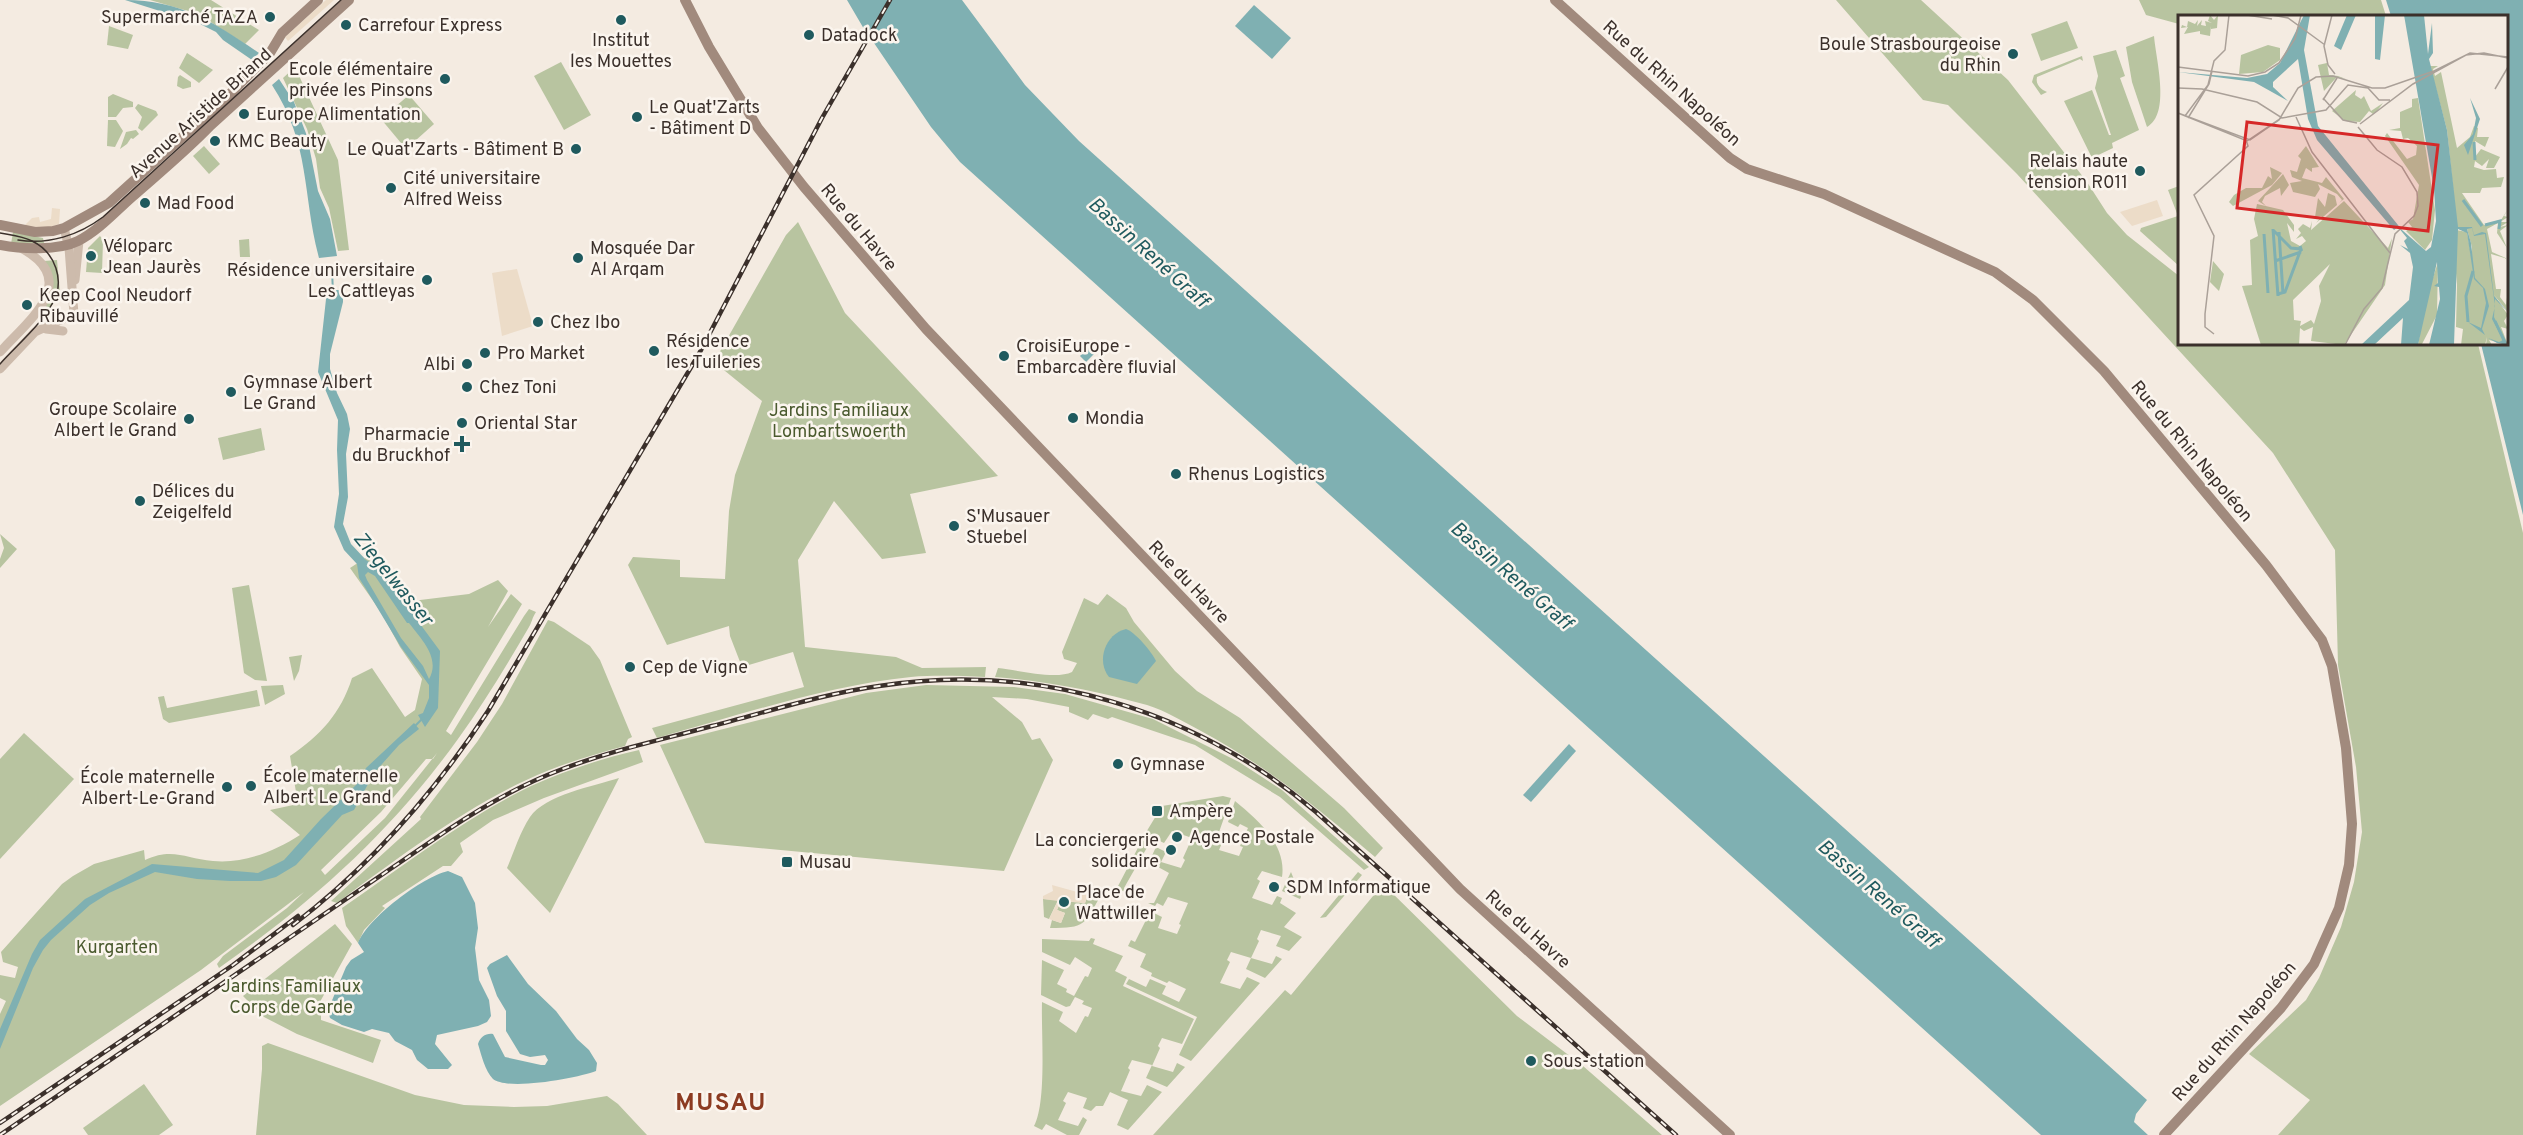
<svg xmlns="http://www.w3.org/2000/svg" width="2523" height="1135" font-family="Overpass,sans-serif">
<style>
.green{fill:#b8c4a0;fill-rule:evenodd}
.plaza{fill:#ecdcc8}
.water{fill:#7fb0b2;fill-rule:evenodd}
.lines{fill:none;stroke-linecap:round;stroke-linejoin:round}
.stream{stroke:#7fb0b2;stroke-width:2}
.tertiary{stroke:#cdbbac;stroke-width:9}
.secondary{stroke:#a18a7d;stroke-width:10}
.tram{stroke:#3b302b;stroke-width:1.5}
.rail-casing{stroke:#3b302b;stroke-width:4.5}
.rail{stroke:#fbf5ee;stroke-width:2;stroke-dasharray:7;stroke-linecap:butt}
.poi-dot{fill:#1f5a5e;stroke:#fbf5ee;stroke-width:2}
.labels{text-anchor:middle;stroke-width:5;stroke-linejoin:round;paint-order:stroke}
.poi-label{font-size:18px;fill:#3b302b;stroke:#fbf5ee;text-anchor:start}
.street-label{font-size:18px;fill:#3b302b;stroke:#fbf5ee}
.park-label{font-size:18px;fill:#4a5a2e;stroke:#fbf5ee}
.water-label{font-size:20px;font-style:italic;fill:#1f5a5e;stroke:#fbf5ee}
.district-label{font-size:24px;font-weight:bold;letter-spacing:1.5px;fill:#8c3b22;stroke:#fbf5ee}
.inset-river{fill:none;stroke:#7fb0b2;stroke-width:3}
.inset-road{fill:none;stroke:#aaa098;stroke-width:1.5}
.view{fill:#d62828;fill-opacity:0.15;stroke:#d62828;stroke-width:3}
.inset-edge{fill:none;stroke:#3b302b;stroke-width:3}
</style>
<rect width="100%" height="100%" fill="#f4ebe1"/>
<g class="green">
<path d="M150,0h61l48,30 -14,14 -47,-30z"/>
<path d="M1836,0h85l87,80 79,102 20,31 20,22 52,41 1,68h298l45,189v602h-245l32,-35 -61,-46 57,-54 13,-22 22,-51 13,-45 8,-50 -6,-65 -18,-102 -3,-115 -62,-97 -256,-279 -69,-69 -25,-5z"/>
<path d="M2139,0h242l5,16h-206l-1,8 -33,-9z"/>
<path d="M2067,21l11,27 -37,13 -10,-27z"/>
<path d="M109,26l24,9 -5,14 -21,-4z"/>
<path d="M2154,36c2,24 17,78 -7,91l-15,-45 -6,-35z"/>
<path d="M2116,50l9,26 -5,2 19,52 -27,13 1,5 -21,10 -28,-57 28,-11 17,45h2l-16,-47 3,-12 -5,-20z"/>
<path d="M187,53l26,17 -14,13 -20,-15z"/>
<path d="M2082,56l1,5 -3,-2 -43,18c-2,8 5,13 10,15l-6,3 -9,-13 2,-7z"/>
<path d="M561,62l30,53 -27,15 -30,-54z"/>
<path d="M295,67l43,93 11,90 -11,1 -9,-43 -9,-20 -4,-29 -9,-30 -24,-51z"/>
<path d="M180,75l11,7v5l-8,2 -6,-3 1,-9z"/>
<path d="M113,94l20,8v5l-10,1 -7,9h-8v-20z"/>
<path d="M409,95l25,29 -28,25 -25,-30z"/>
<path d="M138,104l18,7 2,4 -16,16 -4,-3 4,-11 -7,-9z"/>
<path d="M108,120h8l7,11 -8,16 -8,-1z"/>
<path d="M136,130l3,4 -6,5 -2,-1 -4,6 -7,5 6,-17z"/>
<path d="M204,146l16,18 -11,10 -16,-18z"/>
<path d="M2179,186h1l-1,80 -39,-35 1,-3 37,-12 -10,-26z"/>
<path d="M798,222l47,91 153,163 -88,18 16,59 -44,6 -48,-58 -36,59 7,87 91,10 26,11 64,-1 -1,10c-25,-1 -49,-2 -74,0 -86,9 -171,38 -254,61l-5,-10 152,-41 -11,-35 -51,15 -12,-31 -1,-10 -62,19 -39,-80 5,-8 47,3v17l45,2 4,-68 6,-36 27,-74 -48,-39 72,-127z"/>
<path d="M13,232l30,6 1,5 -33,1z"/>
<path d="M100,236l3,4 -1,33 -16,-1 2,-24z"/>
<path d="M249,239l1,18h-10l-1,-17z"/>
<path d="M57,260l3,33 -15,23 -5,-5 9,-42 -5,-8z"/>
<path d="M261,428l4,22 -42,10 -5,-22z"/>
<path d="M0,534l17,15 -17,19v-9l4,-11z"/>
<path d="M370,555l14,11 28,35 57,-7 29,-14 10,11 -20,36 23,-33 11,10 -76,127 5,4 73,-119 5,-7 7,3c-4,6 -4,10 -7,15 -22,38 -45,76 -71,112 -68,94 -144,162 -239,229l-2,-4 6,-8 64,-48 17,-16 -103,78 -201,136v-92l6,-13 -6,-3v-23l15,3 3,-11 -15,-5 -2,-10 61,-68 11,-8 21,-12 50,-14 1,10c28,-13 41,-1 68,1 31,3 62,-10 87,-26l-30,-25 28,-6 -8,-48c30,-20 51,-43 62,-78l20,-10 33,49 10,-7 7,-31 -22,-32 -19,-35 -31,-44zM437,753l-52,65 -60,57 -4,-5 60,-58 45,-53h7z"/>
<path d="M249,585l18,96 -12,-1 -11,-7 -12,-85z"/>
<path d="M1107,594l19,14 8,14 41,49 22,20 43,27 104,90 39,40 -8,9c-57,-49 -107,-90 -174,-126 -17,-9 -35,-20 -54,-26 -50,-14 -100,-24 -152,-28l3,-9c19,2 58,12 74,4l5,-9 -13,-4 -2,-7 22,-54 14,7z"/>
<path d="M548,620l6,2 36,24 10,14 32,77 -4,2 -3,7c-26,7 -53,15 -78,25 -72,29 -148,86 -210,132l-6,-2 90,-82 -1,-2 57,-75 25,-38z"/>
<path d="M302,655l-3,16 -5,10 -5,-24z"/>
<path d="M283,685l2,9 -20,11 -4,-19z"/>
<path d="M926,685l88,2 51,7 88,25 86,43 43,28 87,77 -5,3 -84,-73 -85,-52 -83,-28 -4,2 -15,-5 -5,6 -19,-8v-5l-42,-8 -35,-2 30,25 10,18 8,-2 13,22 -49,111 -299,-28 -45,-98 206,-52z"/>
<path d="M257,690l3,16 -91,17 -6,-4 -5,-22 6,-1 3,12z"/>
<path d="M24,733l50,46 -74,80v-100z"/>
<path d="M639,750l4,12 -99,36 -51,22 -33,23 3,9 -12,14h-8l-61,40 3,2 -21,22 -6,13 -12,-17 -4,-18c61,-42 122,-90 189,-122 33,-15 72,-28 108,-36z"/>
<path d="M619,778l-69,135 -43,-45c7,-16 13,-36 23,-51 15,-22 64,-31 89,-39z"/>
<path d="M1223,796l8,2 -13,37 4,8 -3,7 20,6 4,-9 -3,-1 8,-18 -8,-4 -2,3 -10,-5 7,-21c22,18 52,44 47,76l-20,-6 -5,8 3,2 -8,17 20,7 5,-9 5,2 -2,5 16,10 -12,14 18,10 -13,14 -13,-5 5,-10 -20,-6 -4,9 2,2 -8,17 21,6 4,-8 6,3 -17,19 -19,-9 5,-11 -20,-6 -4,8 3,2 -10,21 20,6 7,-12 13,6 -69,78 -12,-6 18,-38 -71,-33 3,-5 17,8 4,-8 16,7 -4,8 17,8 7,-13 -17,-8 -2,2 -16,-7 1,-3 -12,-6 6,-13 -18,-8 3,-6 4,2 14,-28 -4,-3 1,-2 16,8 -4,11 19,6 4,-9 -2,-1 9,-21 -20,-6 -5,9 -6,-3 -2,3 -7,-3h6l15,-30 -20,-11 7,-15 10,5 -5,10 20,6 4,-8 -2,-2 9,-20 -20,-7 -8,12 -19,-9 17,-28z"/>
<path d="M1142,840l7,4 -25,44 3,5 -10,-5z"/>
<path d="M1291,872l10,25 -1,2 -18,-8z"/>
<path d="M1358,872l4,3 -36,42 -6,1z"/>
<path d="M1383,884l134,132 66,50 79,69h-509l132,-145 6,5z"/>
<path d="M1099,893l2,2c-17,30 -15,33 -51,33l2,-8 9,3 4,-10 -8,-3 4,-9 24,2 3,-8z"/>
<path d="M1043,899l15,1 -9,19 -5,-2z"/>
<path d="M335,924l17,20 -31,56v20l60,20 -8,23 -76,-29 -33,-17 -21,-21z"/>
<path d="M1091,938l4,1 -2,5 30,12 -8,15 12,6 -4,9 71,33 -12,25 -20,-6 -4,8 2,2 -8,18 21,6 4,-9 8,4 -18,20 -21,-9 6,-13 -20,-5 -4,8 2,2 -9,21 20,5 6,-11 15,7 -34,38 -11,-5 11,-25 -18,-8 -7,14h-7l-5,5 -8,-3 4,-10 -19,-6 -5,9 3,2 -8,17 20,6 5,-9 4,3 -8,15h-12l-21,-11 -4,6 -8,-4c13,-24 7,-94 8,-124l21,10 -4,9 17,12 9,-17 3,1 4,-9 -10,-4 2,-3 -9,-4 -5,9 -4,1 -25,-12 1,-35 22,10 -7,14 10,5 -1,3 8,4 11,-20 3,1 4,-9 -17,-11 -5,8 -28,-13v-13l47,2z"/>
<path d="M268,1043l147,52 49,10 50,2 33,-1 60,-10 11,8 29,31h-391l6,-66v-23z"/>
<path d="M144,1084l29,41 -14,10h-71l-5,-7z"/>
</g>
<g class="plaza">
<path d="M326,0h8l-46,41 -3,-4z"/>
<path d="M2157,200l6,16 -31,10 -12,-14z"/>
<path d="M52,208l8,1 -1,15 -15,5 -20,-3 8,-8 7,-1 1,5 11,-3z"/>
<path d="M517,269l16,57 -31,10 -10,-63z"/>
<path d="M1052,885l36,10 -3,8 -24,-2 -4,9 8,3 -4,10 -12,-4 9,-18 -15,-2v-3l10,-5z"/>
</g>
<g class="water">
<path d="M125,0c56,0 90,23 134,53l-7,7 -29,-20 -7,-8 -18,-9z"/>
<path d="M847,0h115l63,85 54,56 1068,959 -11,14 -2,8 14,13h-107l-1081,-973 -29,-35 -57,-84 3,-5 -13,-9z"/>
<path d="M2386,0h137v515l-42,-171h25v-328h-115z"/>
<path d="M1254,5l37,33 -19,21 -37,-33z"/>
<path d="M279,79l15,23 13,34 11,55 12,28 7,37 -18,2c-17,-64 -8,-113 -47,-173z"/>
<path d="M327,290h16v12l-13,52v15l7,24 10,21 3,15 -4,25 2,43 -5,27 8,20 15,16 12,7 62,84 -2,57 -13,19 -7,-12 5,-2 6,-15v-13l-28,-38 -35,-58 -7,-11 -2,-14 -13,-14 -10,-23 5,-33 -2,-44 1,-30 -20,-48zM368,572l7,4 32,47h2c12,16 32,35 20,56l-6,-13 -22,-28 -34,-58 -2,-5z"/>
<path d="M1092,344h6l3,3 -15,15 -6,-6z"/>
<path d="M1126,629c9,3 26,23 30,32l-19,23 -28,-7c-13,-16 -4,-43 17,-48z"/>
<path d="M414,723l5,6 -20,16 -25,28 -20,37 -12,5 -46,50 -20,12 -15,4h-31l-33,-2 -42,-7 -46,21 -19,12 -39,35 -8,10 -10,18 -33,81v-20l32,-75 8,-14 45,-41 67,-35 106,9 26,-13 37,-41 36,-35 9,-16z"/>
<path d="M1569,744l7,7 -45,51 -8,-7z"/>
<path d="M448,871l14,6 13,26 3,25 -3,20 4,32 10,20 2,16 -4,6 -9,4 -41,9 -2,9 17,21 -4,4h-20l-11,-9 -5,-10 -17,-9 -6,-8 -17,-4 -8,3 -22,-7 -12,-7 -2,-8 18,-43 5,-7 13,-8 -6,-9c10,-25 64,-66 90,-72z"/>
<path d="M507,955l21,29 28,27 21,28 12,11 8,13 -1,8c-18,7 -88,20 -103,8 -8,-8 -12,-25 -15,-35 2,-7 8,-11 15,-10l12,23 36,8h4l3,-5 -3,-5 -15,2 -10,-3 -14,-23v-20l-9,-15 -10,-28 3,-4z"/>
</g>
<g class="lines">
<g class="stream">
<path d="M332,270l1,23"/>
<path d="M414,727l9,-9"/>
</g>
<g class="tertiary">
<path d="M75,280l4,-39"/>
<path d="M46,329l17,2"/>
<path d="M0,352c29,-32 82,-71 21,-104"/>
<path d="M0,369l35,-37 39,-18 -5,-66 -5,-20"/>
</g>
<g class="secondary">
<path d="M685,0l24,47 49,81 46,59 122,142 534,560 270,246"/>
<path d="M1555,0l175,158 17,11 77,25 171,78 38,28 71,71 162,194 56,75 10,26 14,82 6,76 -3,41 -10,43 -25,56 -33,44 -117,127"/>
<path d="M0,225l35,7 18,-1 11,-3 45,-25 122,-110 39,-40 12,-20 36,-33"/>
<path d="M0,245c21,4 58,6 78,-4 20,-10 37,-29 54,-44 26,-23 54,-46 78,-71l139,-126"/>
</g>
<g class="tram">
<path d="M0,233c10,2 22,3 32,8 23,11 34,40 20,63 -12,22 -35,41 -52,60"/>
<path d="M18,240c31,5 61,-5 85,-23l238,-217"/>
</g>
<g class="rail-casing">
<g id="rail">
<path d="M293,925c77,-59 142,-133 195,-214l212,-359 122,-234 68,-118"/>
<path d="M0,1123l233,-158 65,-49"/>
<path d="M0,1135l449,-306c35,-23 71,-44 111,-59 49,-19 101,-30 152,-44 55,-14 110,-32 167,-40 157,-25 317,24 437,126l360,323"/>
</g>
</g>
<use href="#rail" class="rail"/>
</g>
<g class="poi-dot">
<circle cx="270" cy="17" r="6"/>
<circle cx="621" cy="20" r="6"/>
<circle cx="346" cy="25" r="6"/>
<circle cx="809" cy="35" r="6"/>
<circle cx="2013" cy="54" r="6"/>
<circle cx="445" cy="79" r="6"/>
<circle cx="244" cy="114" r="6"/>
<circle cx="637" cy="117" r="6"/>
<circle cx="215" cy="141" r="6"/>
<circle cx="576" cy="149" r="6"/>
<circle cx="2140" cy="171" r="6"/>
<circle cx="391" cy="188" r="6"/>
<circle cx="145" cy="203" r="6"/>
<circle cx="91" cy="256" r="6"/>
<circle cx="578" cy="258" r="6"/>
<circle cx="427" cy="280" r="6"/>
<circle cx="27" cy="305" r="6"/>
<circle cx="538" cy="322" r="6"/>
<circle cx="654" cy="351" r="6"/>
<circle cx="485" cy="353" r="6"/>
<circle cx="1004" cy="356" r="6"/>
<circle cx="467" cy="364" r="6"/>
<circle cx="467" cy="387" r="6"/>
<circle cx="231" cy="392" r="6"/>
<circle cx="1073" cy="418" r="6"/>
<circle cx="189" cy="419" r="6"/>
<circle cx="462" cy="423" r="6"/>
<path d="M459 435h6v6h6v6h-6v6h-6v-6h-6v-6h6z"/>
<circle cx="1176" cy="474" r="6"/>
<circle cx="140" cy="501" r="6"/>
<circle cx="954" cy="526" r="6"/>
<circle cx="630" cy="667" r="6"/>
<circle cx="1118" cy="764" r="6"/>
<circle cx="251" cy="786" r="6"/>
<circle cx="227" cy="787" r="6"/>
<rect x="1151" y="805" width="12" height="12" rx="3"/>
<circle cx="1177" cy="837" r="6"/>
<circle cx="1171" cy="850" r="6"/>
<rect x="781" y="856" width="12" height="12" rx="3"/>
<circle cx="1274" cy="887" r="6"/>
<circle cx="1064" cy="902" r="6"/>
<circle cx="1531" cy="1061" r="6"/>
</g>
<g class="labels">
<g class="poi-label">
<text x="258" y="23" text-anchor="end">Supermarché TAZA</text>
<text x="358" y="31">Carrefour Express</text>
<text x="821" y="41">Datadock</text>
<text x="621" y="46" text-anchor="middle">Institut<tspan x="621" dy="21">les Mouettes</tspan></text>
<text x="2001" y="50" text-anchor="end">Boule Strasbourgeoise<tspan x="2001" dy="21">du Rhin</tspan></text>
<text x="433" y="75" text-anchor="end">Ecole élémentaire<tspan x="433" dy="21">privée les Pinsons</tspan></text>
<text x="649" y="113">Le Quat'Zarts<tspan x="649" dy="21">- Bâtiment D</tspan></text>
<text x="256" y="120">Europe Alimentation</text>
<text x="227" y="147">KMC Beauty</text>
<text x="564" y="155" text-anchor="end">Le Quat'Zarts - Bâtiment B</text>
<text x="2128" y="167" text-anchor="end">Relais haute<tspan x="2128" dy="21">tension R011</tspan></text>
<text x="403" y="184">Cité universitaire<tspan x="403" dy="21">Alfred Weiss</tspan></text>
<text x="157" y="209">Mad Food</text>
<text x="103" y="252">Véloparc<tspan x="103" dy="21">Jean Jaurès</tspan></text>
<text x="590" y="254">Mosquée Dar<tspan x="590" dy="21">Al Arqam</tspan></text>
<text x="415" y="276" text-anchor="end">Résidence universitaire<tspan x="415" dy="21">Les Cattleyas</tspan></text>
<text x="39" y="301">Keep Cool Neudorf<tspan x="39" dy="21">Ribauvillé</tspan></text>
<text x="550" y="328">Chez Ibo</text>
<text x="666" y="347">Résidence<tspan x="666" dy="21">les Tuileries</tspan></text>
<text x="1016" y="352">CroisiEurope -<tspan x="1016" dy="21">Embarcadère fluvial</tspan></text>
<text x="497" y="359">Pro Market</text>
<text x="455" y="370" text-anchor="end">Albi</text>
<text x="243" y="388">Gymnase Albert<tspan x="243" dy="21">Le Grand</tspan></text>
<text x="479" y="393">Chez Toni</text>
<text x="177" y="415" text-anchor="end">Groupe Scolaire<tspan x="177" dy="21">Albert le Grand</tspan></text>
<text x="1085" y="424">Mondia</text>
<text x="474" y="429">Oriental Star</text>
<text x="450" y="440" text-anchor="end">Pharmacie<tspan x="450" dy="21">du Bruckhof</tspan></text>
<text x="1188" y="480">Rhenus Logistics</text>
<text x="152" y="497">Délices du<tspan x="152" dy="21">Zeigelfeld</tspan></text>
<text x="966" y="522">S'Musauer<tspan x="966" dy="21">Stuebel</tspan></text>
<text x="642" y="673">Cep de Vigne</text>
<text x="1130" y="770">Gymnase</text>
<text x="263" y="782">École maternelle<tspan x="263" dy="21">Albert Le Grand</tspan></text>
<text x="215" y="783" text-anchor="end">École maternelle<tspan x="215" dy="21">Albert-Le-Grand</tspan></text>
<text x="1169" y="817">Ampère</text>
<text x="1189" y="843">Agence Postale</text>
<text x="1159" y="846" text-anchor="end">La conciergerie<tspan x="1159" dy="21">solidaire</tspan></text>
<text x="799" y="868">Musau</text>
<text x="1286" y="893">SDM Informatique</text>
<text x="1076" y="898">Place de<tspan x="1076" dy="21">Wattwiller</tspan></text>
<text x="1543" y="1067">Sous-station</text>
</g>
<g class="street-label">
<text transform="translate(1672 83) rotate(42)" y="6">Rue du Rhin Napoléon</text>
<text transform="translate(200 113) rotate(-42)" y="6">Avenue Aristide Briand</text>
<text transform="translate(859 227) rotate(50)" y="6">Rue du Havre</text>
<text transform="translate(2192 451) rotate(50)" y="6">Rue du Rhin Napoléon</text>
<text transform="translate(1189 582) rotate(46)" y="6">Rue du Havre</text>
<text transform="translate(1528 929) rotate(42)" y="6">Rue du Havre</text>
<text transform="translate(2234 1031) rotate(-49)" y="6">Rue du Rhin Napoléon</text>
</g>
<g class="park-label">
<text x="839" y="416">Jardins Familiaux<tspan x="839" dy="21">Lombartswoerth</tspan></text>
<text x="117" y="953">Kurgarten</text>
<text x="291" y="992">Jardins Familiaux<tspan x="291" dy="21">Corps de Garde</tspan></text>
</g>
<g class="water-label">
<text transform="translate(1149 252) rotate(42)" y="7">Bassin René Graff</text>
<text transform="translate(1512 575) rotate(41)" y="7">Bassin René Graff</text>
<text transform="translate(394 578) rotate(51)" y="7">Ziegelwasser</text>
<text transform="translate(1879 893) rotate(41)" y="7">Bassin René Graff</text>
</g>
<g class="district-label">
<text x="721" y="1110">MUSAU</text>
</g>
</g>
<g transform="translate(2178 15)">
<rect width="330" height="330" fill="#f4ebe1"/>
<path d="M32,0l4,5 4,-5 -1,13 -6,1v-3l-1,10 -10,-2v-3l-16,3 4,-7 -7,1 1,-3 5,2 1,-6 7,3 3,-4 -1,6 5,-6 -1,5 5,1 -1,-5 7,2 -4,-2zM90,30l12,3v12l-17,12 -24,2 2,-19zM149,48l2,12 9,1 8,3 -9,-2 -13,14 -6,-26zM252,51h8l-5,3 2,7 6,-4 16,76 13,-11 4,-11 4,2 -1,9h12l-4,10 -10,-6v16l6,-8 19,8 -6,11h-8l3,-9 -7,7 -7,-5 -1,6 10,3 12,-1 1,9 7,-1 -3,10 -19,1 -2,5h-18l22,32 17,-5 7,-11 -4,7 4,1 -8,5h8l-8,5 8,-2 -8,6 7,17 -10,-15 1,-10 -11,6 5,23 16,7 -17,-5 5,35h5l-1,8 6,8 2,-15v22l-14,-17 14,20 -4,6 4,8 -7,-2 7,18 -19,-5 3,5h-6l1,-8 -2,8h-24l2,-16 -7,-2 1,-43 -5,-54 3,1v19l1,-20 11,2 5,29v-14l-5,-18 -10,-2 -10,-97zM178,75l-1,5 6,4 3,-3 7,15 12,-8 -6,8 9,-6 -13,9 -4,-3 -9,11 -15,-1 -13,-10zM240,83l17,112 -3,30 -7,10 -19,-19 6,-4 -4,-5 5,-3 6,-34 -34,-49 2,-3 20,26 9,-4 1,-9 -9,-8 -5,1 -2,-8 -12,-1 11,-2v-16l12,-5v-8zM128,131l13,21 -7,1v4l-6,-4 -4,10 20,5 4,-6 18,22 -5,4 3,-3 -5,-6 -19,-10 2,5 -5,8 -22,-5 -3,-9 12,-2 -10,-4 -2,-7 7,2 4,-13 -3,-3zM92,152l12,6 -10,12 -39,21 -4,-4 5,-7 12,-7h16l6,-12 4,3zM105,159l6,11 -8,11 -1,-8 -15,8 -3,6 4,4 -8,-5zM150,178l7,3 2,9 -21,18 6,-7 -7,1 3,-19 7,9zM166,186l44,47 4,-10 -7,47 -41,60 -33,-4 2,-14 -9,4 -4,-3 -1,17h-38l-19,-59 10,-1 -2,-45 8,-4 -4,-17 3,-15 26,6 11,15v7l-7,-9 4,18 9,5 6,-5 -4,-5 -6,3 5,-6 -3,-4 5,-5 7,4 2,-7 -1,9zM152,249l-11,22 2,15 -7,23 -3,-4 -11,6 1,-5 -7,-1 -1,-20zM35,246l11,13 -5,17 -9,-9zM260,247l-1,53 -15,29 17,1h-21l8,-46z" fill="#b8c4a0" fill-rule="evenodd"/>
<path d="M126,0h6l-6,35 14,76 84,104 24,21 5,-4 5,-26 -2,-32 -30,-174h20l4,39 4,-31 1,30 -4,6 18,71 11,97h14l2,8 8,-3 4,1 8,63 14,16 -13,-13 -1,18 14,28 -11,-2 -9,-5 11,4 4,-2 -11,-21 3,-13 -10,-72 -11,2 -2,-8 -5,1 4,14 4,35 10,11 4,17 -7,23 3,6 -17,-13 13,6 5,-25 -3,-15 -9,-9 -7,-46 -9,-4 -4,116h-25l11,-46 -1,-12 -5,-1 4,-3 -1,-21 -19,83h-17l2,-27 -29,27h-13l48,-45 4,-33 -3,-14 -10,-8 8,4 -4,-8 3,-3 -9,-11 -4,3 -77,-90 -9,-21 -10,-60 -25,23v5l15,14 -34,-19 -76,-10 69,6 20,-4 13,-11zM169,0h9l-15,35 -7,-4zM197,0h10l-5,45 -5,-1zM292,83l10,21 -12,36 -4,-10 9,-11 3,-16z" fill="#7fb0b2"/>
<path class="inset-river" d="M296,127l1,18M285,185l19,26M307,210l15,-4 -1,8M95,214l5,67M95,215l18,18 10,1 -1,-3M101,217l4,62M86,219l4,59M97,246l26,-9M100,279l7,-2 16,-43M317,306l11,24M290,307l-2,-26 7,-25"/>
<path class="inset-road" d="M69,0l25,4M94,0l16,3 37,27M154,0l-8,31 4,19 7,9M0,52l70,9 17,-4 14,-9 16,-24 6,-24M0,73l24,1 55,13 25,16 44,-8 22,-25 20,3 11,12h11M317,74l13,-22M145,83l20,22 14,3M145,85l14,-22M0,98l69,28 34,-23M0,98l72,27 29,-20 19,-32 18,-11 17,-1 39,12h13l49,-17 36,-18 38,4M7,101l23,-31 6,-24 11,-11 4,-35M118,102l16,35 78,101M10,103l21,-34 3,-13M182,109l53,-40 53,-29 18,-2 24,5M36,319l-9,-7v-13l9,-78 -20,-41 54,-49 -2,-6M167,330l19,-36 18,-21 13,-54 19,-18 4,-10 -1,-14 -15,-25 -25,-17 -19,-23"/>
<path class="view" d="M69,107l191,23 -10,86 -191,-23z"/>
<rect width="330" height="330" class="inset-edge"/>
</g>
</svg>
